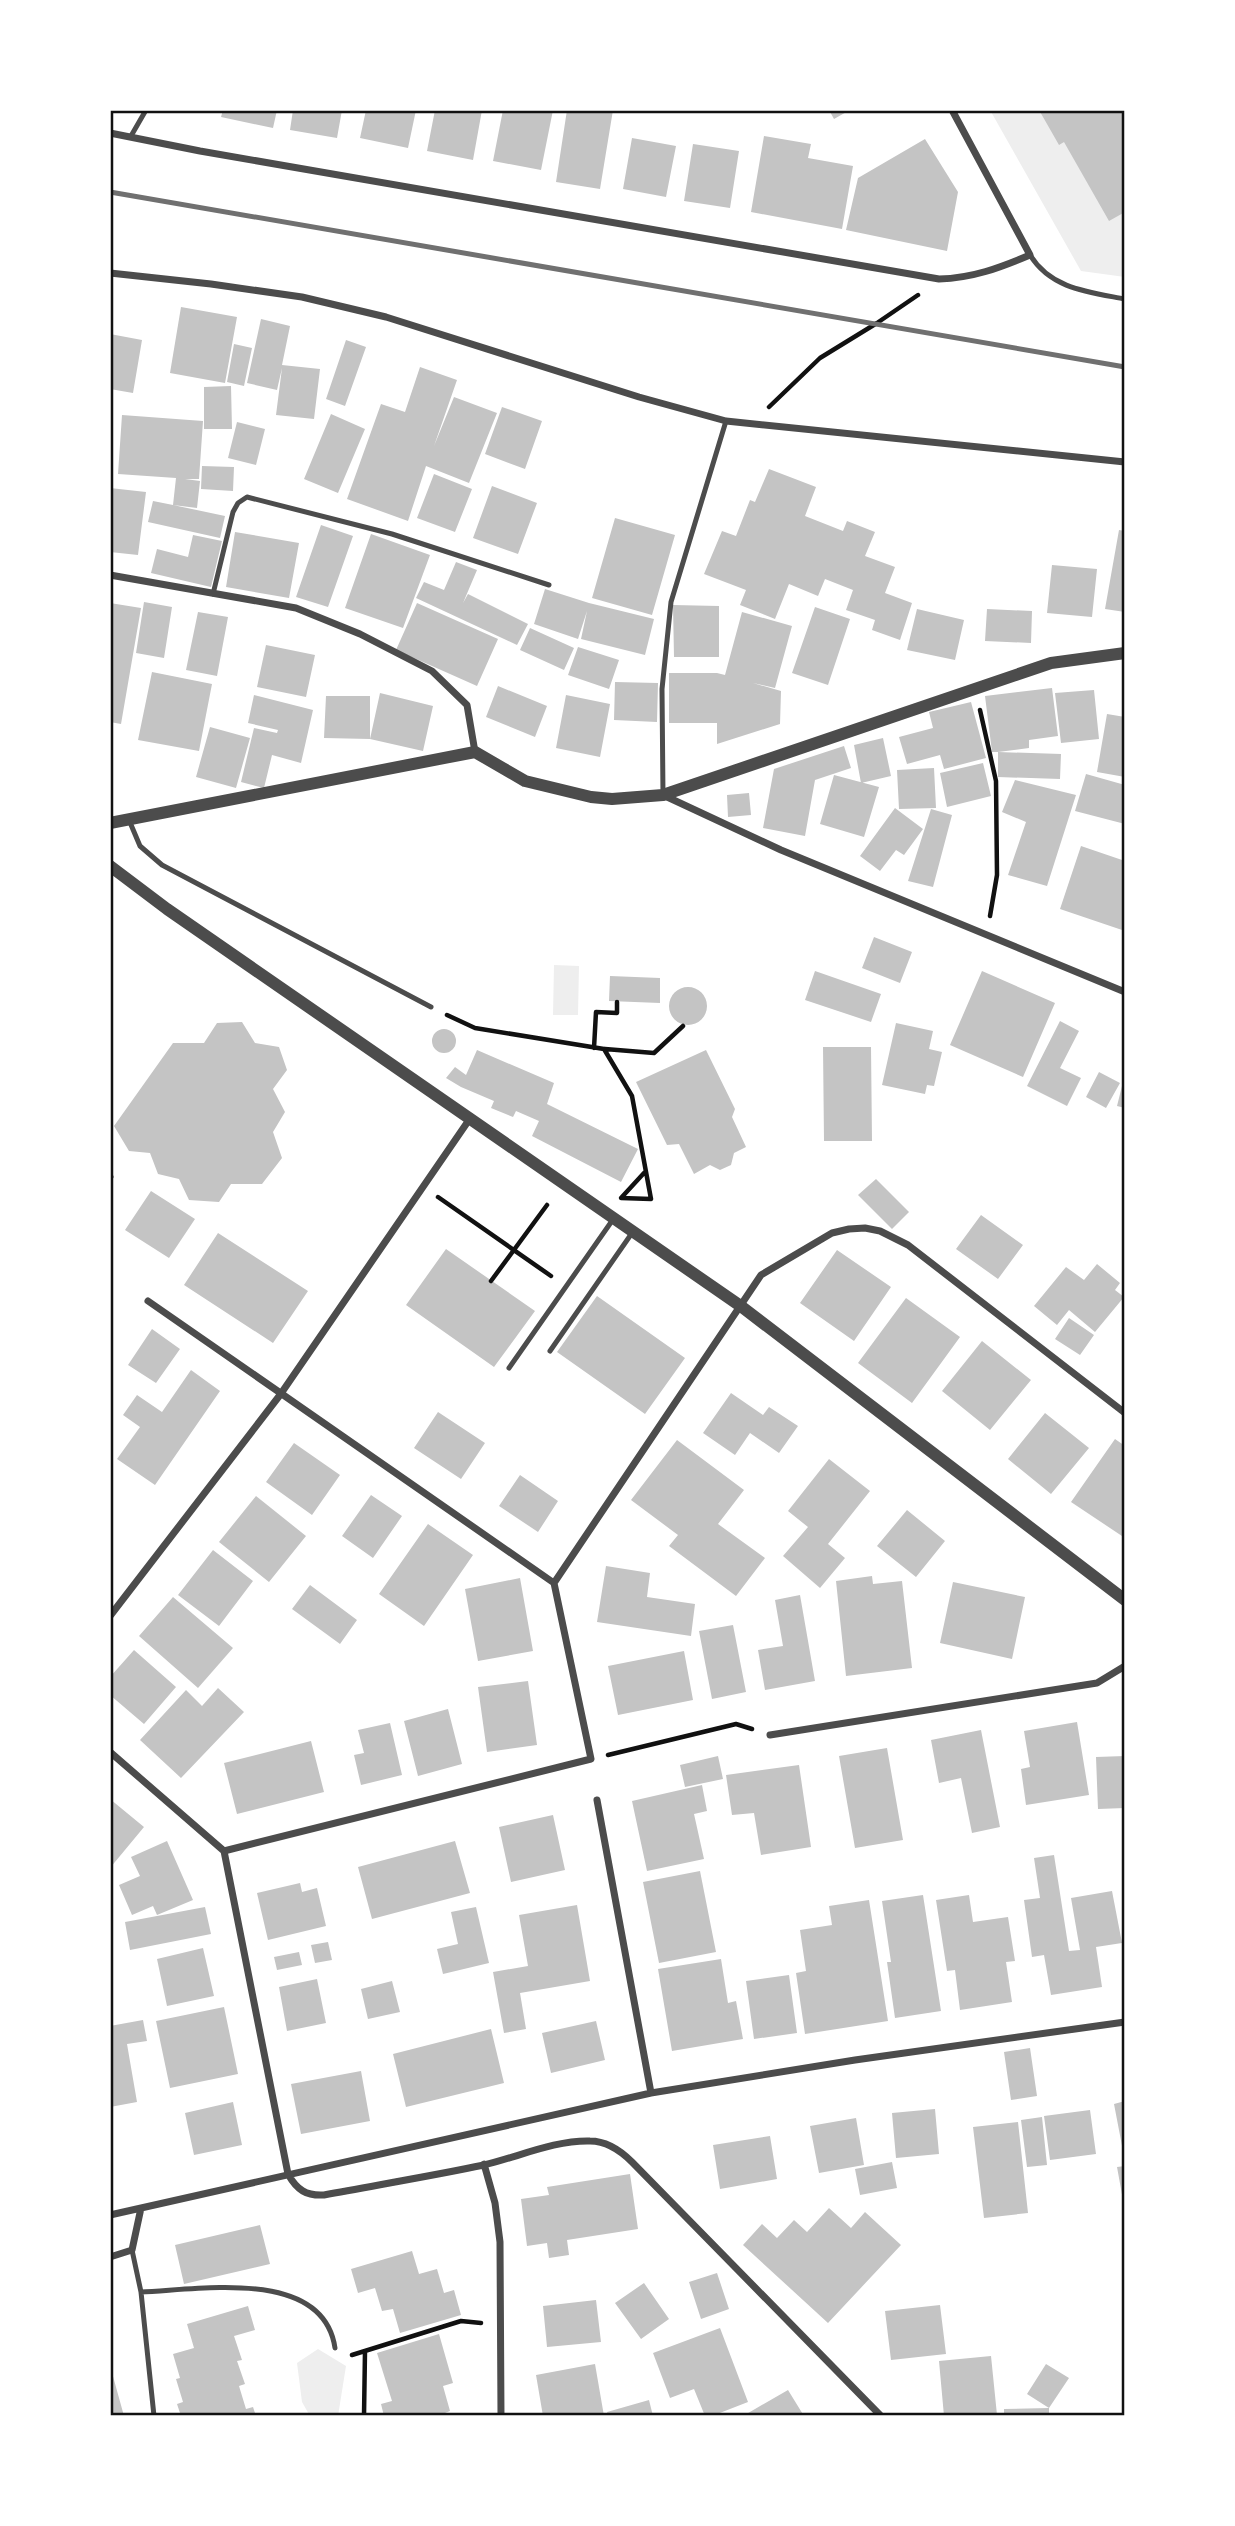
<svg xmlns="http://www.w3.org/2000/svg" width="1235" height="2526" viewBox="0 0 1235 2526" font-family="'Open Sans',sans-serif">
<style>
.green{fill:#eee}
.building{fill:#c4c4c4}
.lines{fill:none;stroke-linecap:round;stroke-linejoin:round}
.path{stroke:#111;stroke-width:4.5}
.service{stroke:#4c4c4c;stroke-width:5}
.minor{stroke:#4c4c4c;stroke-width:7}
.tertiary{stroke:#4c4c4c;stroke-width:12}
.rail{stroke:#707070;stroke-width:5}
.neatline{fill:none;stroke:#111;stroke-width:2.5}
</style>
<rect width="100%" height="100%" fill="#fff"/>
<path class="green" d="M990,110H1125V277L1081,271Z
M554,965L579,966L578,1015H553Z
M318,2349L346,2366L338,2416H310L302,2402L297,2363Z"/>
<path class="building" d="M223,110H277L273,128L221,117Z
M293,110H342L337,138L290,130Z
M366,110H416L408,148L360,138Z
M435,110H482L473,160L427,151Z
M503,110H553L541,170L493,161Z
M567,110H613L600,189L556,182Z
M829,110H850L834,119Z
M1039,110H1125V212L1109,221L1064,142L1059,145Z
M764,136L811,144L808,158L853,166L842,229L751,212Z
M632,138L676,146L666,197L623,189Z
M925,139L958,192L947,251L846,230L858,178Z
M693,144L739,151L730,208L684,201Z
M181,307L237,317L225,383L170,373Z
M261,319L290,326L282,365L320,369L314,419L276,415L282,368L277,390L247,383Z
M110,334L142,340L133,393L110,389Z
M346,340L366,347L345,406L326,399Z
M234,344L252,348L244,386L227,382Z
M420,367L457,380L434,446L454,397L497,413L469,483L426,466L408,521L347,499L381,404L405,412Z
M231,386L232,429H204V387Z
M502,407L542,421L525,469L485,454Z
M331,414L365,429L338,493L304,479Z
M122,415L203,421L199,479H185L200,481L197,508L173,505L225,516L220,538L148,522L153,501L173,505L176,478L118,474Z
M237,422L265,429L256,465L228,458Z
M202,466L234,467L233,491L201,489Z
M769,469L816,487L805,516L843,531L847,521L875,532L865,556L895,567L885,593L912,603L900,640L872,630L875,620L846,610L853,590L825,579L818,596L789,584L775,619L740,605L746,590L704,574L722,531L736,536L750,500L755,502Z
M434,474L472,489L455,532L417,518Z
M492,486L537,503L518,554L473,538Z
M110,488L146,492L138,555L110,552Z
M615,518L675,535L652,615L592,598Z
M321,525L353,536L328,607L296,597Z
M1119,530L1125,531V612L1105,609Z
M235,532L299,543L289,598L226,587Z
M371,534L430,555L403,628L345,608Z
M193,535L222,541L211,587L151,573L157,549L188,557Z
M456,562L477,570L463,603L468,594L528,624L517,645L416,598L424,582L444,590Z
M1052,565L1097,569L1092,617L1047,613Z
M545,589L589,603L654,619L645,655L581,639L587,611L578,639L534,624Z
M144,602L172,607L164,658L136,653Z
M110,603L141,608L121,724L110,722Z
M417,603L498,639L477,686L396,650Z
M673,605L719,606V657H674Z
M815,607L850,619L828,685L792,673Z
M917,609L964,620L955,660L907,650Z
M987,609L1032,611L1031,643L985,641Z
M198,612L228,617L217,676L186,670Z
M742,612L792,626L775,688L753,683L781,691L780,724L717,744V723H669V673H717L725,675Z
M530,628L574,648L564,670L520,650Z
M266,645L315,655L306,697L257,687Z
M578,647L619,660L609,689L568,675Z
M152,672L212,684L199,751L138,740Z
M615,682L658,683L657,722L614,720Z
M498,686L547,706L535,737L486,717Z
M1052,688L1058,736L1029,740V748L998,752L1061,754L1060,779L998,777V752H992L985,696Z
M1094,690L1099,739L1061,743L1055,693Z
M380,693L433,706L423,751L370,739L324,738L326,696H370V739Z
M254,695L313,710L301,763L272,755L264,788L241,782L254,728L277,733L278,730L248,723Z
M566,695L610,704L600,757L556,748Z
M971,702L986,758L944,769L940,755L907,764L899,737L933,728L929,712Z
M1107,714L1125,717V777L1097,772Z
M210,727L250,738L236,788L196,777Z
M883,738L891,776L861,783L854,745Z
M844,746L851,768L815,780L805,836L763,828L774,769Z
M983,763L991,796L947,807L940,773Z
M934,768L936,808L899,809L897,770Z
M1086,774L1125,785V824L1075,811Z
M834,775L879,787L864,837L820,824Z
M1015,780L1076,795L1047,886L1008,875L1026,822L1002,812Z
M749,793L751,815L728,817L727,795Z
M895,808L923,829L904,855L896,850L880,871L860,856Z
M931,809L952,815L933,887L908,881Z
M1081,846L1125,861V931L1060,909Z
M874,937L912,952L900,983L862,968Z
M815,971L881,994L871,1022L805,1000Z
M982,971L1055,1003L1023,1077L950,1045Z
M610,976L660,978V1003L609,1001Z
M669 1006a19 19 0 1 1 38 0a19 19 0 1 1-38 0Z
M1060,1021L1079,1031L1060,1068L1081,1078L1067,1106L1027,1086Z
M242,1022L255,1043L279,1047L287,1070L273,1089L285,1112L273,1132L282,1158L262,1184H231L219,1202L189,1200L179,1179L158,1174L150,1153L129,1151L114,1126L173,1043H204L217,1023Z
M896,1023L933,1031L929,1049L942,1052L934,1086L927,1085L925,1094L882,1085Z
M432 1041a12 12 0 1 1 24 0a12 12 0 1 1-24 0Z
M823,1047H871L872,1141H824Z
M477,1050L554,1083L547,1104L638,1149L621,1182L532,1136L539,1121L516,1111L513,1117L491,1108L494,1101L461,1087L446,1078L455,1067L466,1075Z
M706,1050L735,1109L732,1117L746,1147L734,1153L731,1165L720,1170L710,1165L694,1174L679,1144L667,1145L636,1082Z
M1099,1072L1120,1083L1106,1108L1086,1097Z
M1124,1078H1125V1108L1117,1106Z
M876,1179L909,1212L892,1229L858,1195Z
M151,1191L195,1219L169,1258L125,1230Z
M981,1215L1023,1245L998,1279L956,1249Z
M218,1233L308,1291L273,1343L184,1285Z
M446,1249L535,1311L494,1367L406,1305Z
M837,1250L891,1287L854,1341L800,1303Z
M1097,1264L1120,1283L1115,1290L1124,1297L1095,1332L1069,1310L1057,1325L1034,1306L1066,1267L1084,1280Z
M597,1296L685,1358L645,1414L557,1352Z
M906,1298L960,1337L912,1403L858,1363Z
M1069,1318L1094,1335L1080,1355L1055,1339Z
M152,1329L180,1349L156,1383L128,1365Z
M110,1338H113L112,1356H110Z
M982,1341L1031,1380L990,1430L942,1391Z
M191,1370L220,1391L155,1485L117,1459L140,1427L123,1415L137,1395L162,1412Z
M731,1393L763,1415L769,1407L798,1426L779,1453L750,1433L735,1455L703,1433Z
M438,1412L485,1443L461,1479L414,1448Z
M1045,1413L1089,1448L1051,1494L1008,1459Z
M1115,1439L1125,1446V1538L1071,1502Z
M677,1440L744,1490L718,1524L765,1558L736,1596L669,1546L678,1535L631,1500Z
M294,1443L340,1475L312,1515L266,1482Z
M829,1459L870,1491L828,1544L845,1558L820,1588L783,1556L808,1527L788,1511Z
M520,1475L558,1501L538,1532L499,1506Z
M371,1495L402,1516L373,1558L342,1536Z
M256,1496L306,1536L269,1582L219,1542Z
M907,1510L945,1541L916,1577L877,1546Z
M428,1524L473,1555L424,1626L379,1594Z
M213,1550L253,1581L219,1626L178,1595Z
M606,1566L650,1573L647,1597L695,1604L691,1636L597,1622Z
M872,1576L873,1584L902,1581L912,1668L846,1676L836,1581Z
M520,1578L533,1651L478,1661L465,1589Z
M953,1582L1025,1597L1012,1659L940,1643Z
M310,1585L357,1620L340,1644L292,1609Z
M800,1595L815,1681L765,1690L758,1650L783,1646L775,1600Z
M173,1597L233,1648L198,1688L139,1636Z
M733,1625L746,1692L712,1699L699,1631Z
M134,1650L176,1687L144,1724L110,1695V1677Z
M684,1651L693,1700L618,1715L608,1666Z
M528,1681L537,1745L487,1752L478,1687Z
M218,1688L244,1712L181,1778L140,1740L186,1690L202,1706Z
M448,1709L462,1764L418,1776L404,1721Z
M1077,1722L1089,1795L1026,1805L1021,1769L1030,1767L1024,1731Z
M390,1723L402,1775L361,1785L354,1755L364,1753L358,1730Z
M981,1730L1000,1827L972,1833L961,1778L939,1783L931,1740Z
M311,1741L324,1792L237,1814L224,1763Z
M887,1748L903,1840L855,1848L839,1756Z
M718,1756L723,1779L685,1787L680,1765Z
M1125,1756V1808L1098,1809L1096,1757Z
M799,1765L811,1847L761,1855L754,1813L732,1815L726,1775Z
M702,1785L707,1811L694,1814L704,1859L647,1871L632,1801Z
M110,1799L144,1827L110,1868Z
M553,1815L565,1870L511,1882L499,1827Z
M167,1841L193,1900L157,1915L153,1906L132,1915L119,1885L140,1876L131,1857Z
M455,1841L470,1893L372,1919L358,1867Z
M1054,1855L1069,1951L1080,1950L1071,1898L1112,1891L1122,1943L1096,1947L1102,1987L1051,1995L1044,1955L1032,1957L1024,1900L1040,1898L1034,1858Z
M700,1871L716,1952L659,1963L643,1882Z
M300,1883L302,1892L317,1888L326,1926L268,1940L257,1893Z
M923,1895L941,2011L895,2018L887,1962H891L882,1901Z
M969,1895L973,1922L1008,1917L1015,1961L1006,1962L1012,2002L960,2010L955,1970L947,1971L936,1900Z
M869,1900L888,2021L805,2034L796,1973L806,1971L800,1930L832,1925L829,1906Z
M577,1905L590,1981L520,1993L526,2029L504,2033L493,1972L528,1966L519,1915Z
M205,1907L211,1934L130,1950L125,1922Z
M476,1907L489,1963L443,1974L437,1949L458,1944L451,1912Z
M328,1942L332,1960L315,1963L311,1945Z
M203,1948L214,1996L167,2006L157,1959Z
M299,1952L302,1965L277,1970L274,1957Z
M721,1959L728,2003L736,2001L743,2039L672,2051L658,1969Z
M789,1975L797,2033L754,2039L746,1981Z
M317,1979L326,2023L287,2031L279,1987Z
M392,1981L400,2012L368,2019L361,1989Z
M224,2007L238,2074L170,2088L156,2021Z
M143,2020L147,2041L127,2044L137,2102L110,2107V2026Z
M596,2021L605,2060L551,2073L542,2033Z
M491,2029L504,2083L406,2107L393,2054Z
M1030,2048L1037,2096L1011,2100L1004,2052Z
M361,2071L370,2121L301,2134L291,2084Z
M1125,2101V2151H1123L1114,2104Z
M233,2102L242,2145L194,2155L185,2113Z
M935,2109L939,2154L896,2158L892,2113Z
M1090,2110L1096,2154L1050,2160L1044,2116Z
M1042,2117L1047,2165L1027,2167L1021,2120Z
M856,2118L864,2165L819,2173L810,2126Z
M1018,2122L1028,2213L984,2218L973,2127Z
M770,2136L777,2179L720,2189L713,2145Z
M892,2162L897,2188L860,2195L855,2169Z
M1125,2166V2199L1123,2200L1117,2167Z
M630,2174L638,2229L567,2240L569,2255L549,2258L547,2243L527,2246L521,2199L549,2195L547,2187Z
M829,2208L851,2228L865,2212L901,2245L828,2323L743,2245L762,2224L777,2238L794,2220L807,2232Z
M260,2225L270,2264L184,2284L175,2245Z
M412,2251L419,2274L437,2269L444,2293L454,2290L461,2315L400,2333L393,2309L382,2311L375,2288L358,2293L351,2269Z
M717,2273L729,2309L701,2319L689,2282Z
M644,2283L669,2319L641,2339L615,2303Z
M596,2300L601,2342L547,2347L543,2306Z
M940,2305L946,2354L891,2360L885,2311Z
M248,2306L255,2330L234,2336L242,2360L237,2361L245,2384L239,2386L246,2409L253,2407L256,2416H181L177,2404L183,2402L176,2379L180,2378L173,2354L194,2348L187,2324Z
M720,2328L748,2402L712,2416H705L694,2389L670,2398L653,2353Z
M439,2334L453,2383L443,2386L450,2411L445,2413L446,2416H384L381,2404L392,2401L377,2353Z
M991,2356L997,2415L944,2416L939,2361Z
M595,2364L604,2416H543L536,2375Z
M1046,2364L1069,2378L1049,2408L1027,2394Z
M110,2369H111L124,2416H110Z
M788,2390L804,2416H743Z
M649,2400L653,2416H608L607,2412Z
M1049,2408V2416H1004V2409Z"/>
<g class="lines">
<path class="path" d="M769,407L820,358L877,323L918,295
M980,710L996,781L997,875L990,916
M447,1015L475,1028L604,1049L632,1096L651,1199L621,1198L644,1173
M594,1048L596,1012L617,1013V1002
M605,1049L654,1053L683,1026
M438,1197L551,1276
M491,1281L547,1205
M608,1755L736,1724L752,1729
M352,2355L461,2321L481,2323
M364,2416L365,2351"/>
<path class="service" d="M131,136L146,110
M1030,255C1051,289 1088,292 1125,299
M213,594L233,512L238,503L247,497L392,534L549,585
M663,795L662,689L671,602L726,421
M129,820L140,846L162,865L431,1007
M110,1179L111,1177
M550,1351L632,1233
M509,1368L614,1218
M132,2250L141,2292L154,2416
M141,2292C198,2290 323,2267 335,2348"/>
<path class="minor" d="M110,133L200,151L939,279C973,278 999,268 1030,255L952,110
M110,273L211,284L302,297L386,317L639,397L726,421L1125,462
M110,575L296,608L360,634L432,671L467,705L475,752
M665,796L781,850L1125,992
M148,1301L554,1583
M110,1616L280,1395L471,1117
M770,1735L1097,1683L1125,1666
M110,1752L224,1851L591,1759L554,1583L761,1275L832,1233L849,1229L865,1228L880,1231L908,1245L1125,1413
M597,1800L651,2093
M224,1851L288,2174C297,2190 306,2196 324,2195C377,2185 431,2176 484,2165C518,2157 555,2140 590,2141C606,2141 621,2151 632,2162L881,2416
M484,2164L495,2203L500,2242L501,2416
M110,2215L651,2093L855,2060L1125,2022
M110,2257L132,2250L141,2208"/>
<path class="tertiary" d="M110,823L475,752L525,781L591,797L612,799L663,795L1051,663L1125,653
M110,866L167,909L742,1307L1125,1600"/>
<path class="rail" d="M110,192L1125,367"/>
</g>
<rect width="1235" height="2526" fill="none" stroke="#ffffff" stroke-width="224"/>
<rect x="112" y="112" width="1011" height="2302" class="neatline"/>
</svg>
